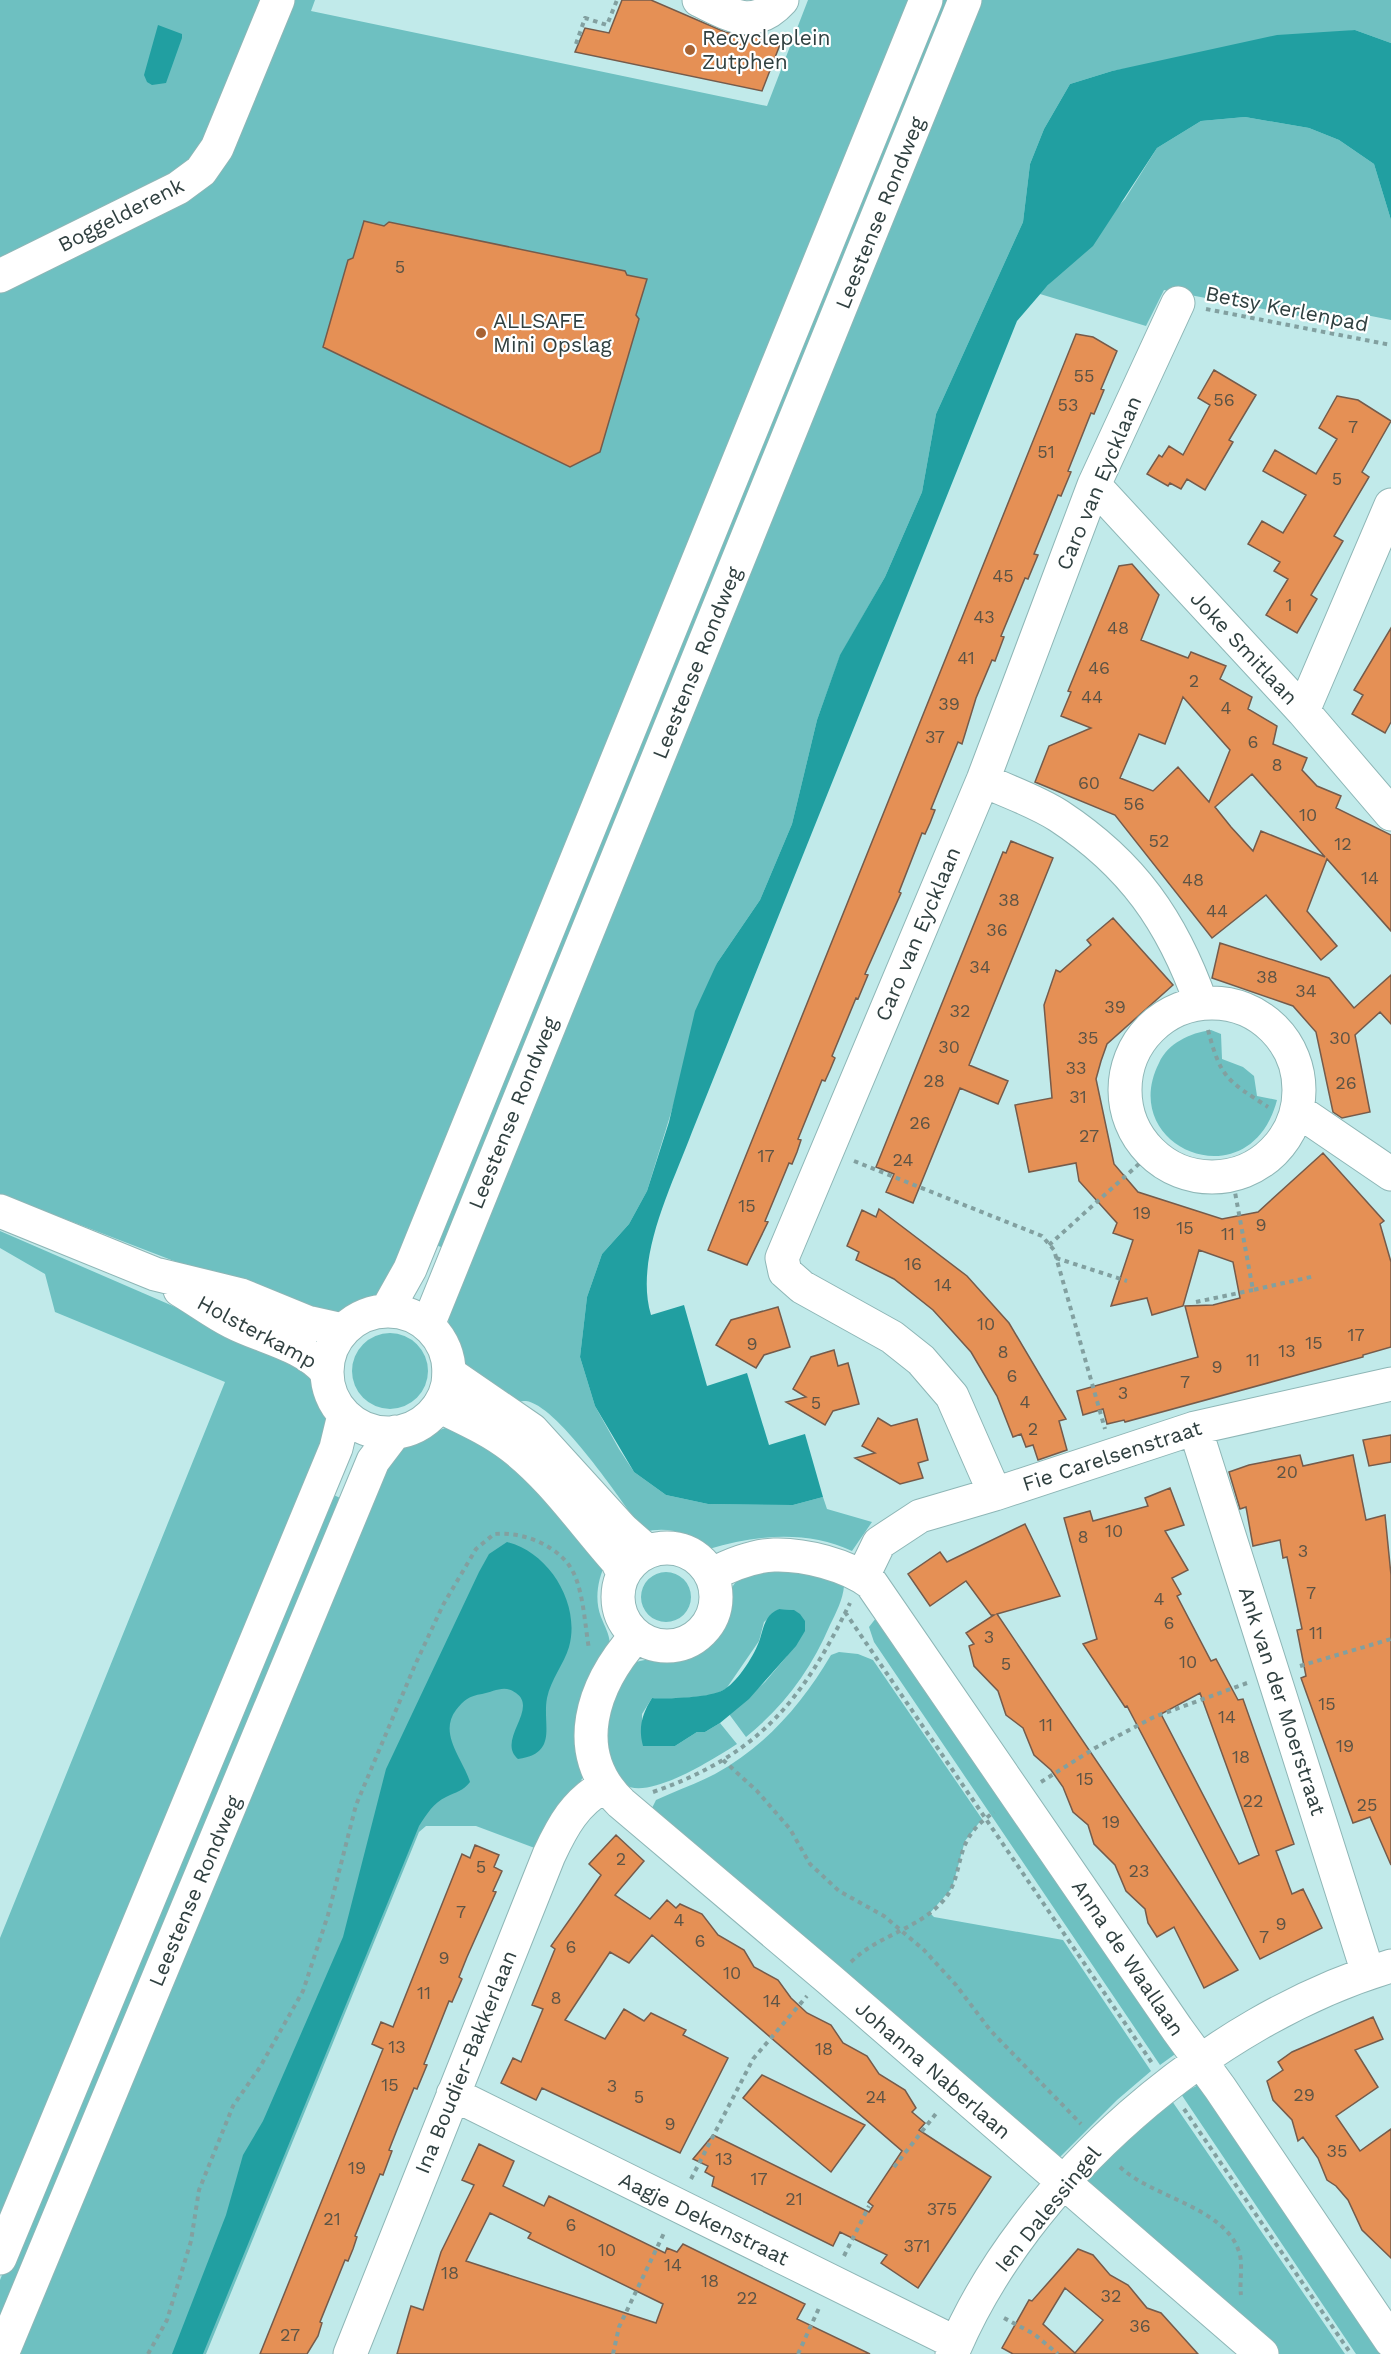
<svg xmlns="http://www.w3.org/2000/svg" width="1391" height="2354" viewBox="0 0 1391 2354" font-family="'Work Sans',sans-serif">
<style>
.green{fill:#6ec0c1}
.water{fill:#219fa1}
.building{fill:#e59055;stroke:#755b4b;stroke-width:1.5;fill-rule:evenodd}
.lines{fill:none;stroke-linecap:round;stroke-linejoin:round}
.minor-casing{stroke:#8eb6b6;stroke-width:35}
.major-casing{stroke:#8eb6b6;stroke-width:35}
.path{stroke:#82a0a0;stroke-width:4;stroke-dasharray:4.5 4.5;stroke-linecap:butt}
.minor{stroke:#fff;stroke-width:33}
.major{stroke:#fff;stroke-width:33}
.poi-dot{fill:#a76333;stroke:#fff;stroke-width:2}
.labels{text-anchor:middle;stroke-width:4.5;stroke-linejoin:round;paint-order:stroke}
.number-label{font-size:18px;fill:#5d5445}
.poi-label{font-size:21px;fill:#304040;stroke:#fff;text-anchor:start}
.street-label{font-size:21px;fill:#304040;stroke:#fff}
</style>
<rect width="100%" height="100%" fill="#c1eaea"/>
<path class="green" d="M0,0H261L197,154L178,173L0,261Z
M293,0H315L311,11L767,106L808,0H916L385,1296C364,1298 350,1303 333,1316L283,1303L0,1194V293L178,205L206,187Z
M932,0H954L448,1250L429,1242Z
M975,0H1391V43L1355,30L1112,71L1070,84L1044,129L1030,164L1023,222L936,414L922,492L885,577L840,656L817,720L792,824L760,900L717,963L647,1191L629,1224L602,1254L587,1297L580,1357L595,1406L619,1449L634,1472L666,1495L708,1504L793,1505L823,1497L827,1509L872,1522L852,1551C807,1530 755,1535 709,1549C689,1533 669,1526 644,1532C624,1505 558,1405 526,1401C521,1401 513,1403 508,1404C467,1372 447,1363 448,1307Z
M1245,117L1309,128L1339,140L1374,164L1391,220V320L1361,314L1356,327L1164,290L1146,326L1040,294L1125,199L1157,148L1201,121Z
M1211,1030L1221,1034L1222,1059L1243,1067L1254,1076L1257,1096L1277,1100C1250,1203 1116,1148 1159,1063C1168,1043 1190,1033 1211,1030Z
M0,1231L265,1346L308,1369L322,1406L335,1423L0,2231V1938L225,1382L55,1312L45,1274L0,1248Z
M352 1371a38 38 0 1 1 76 0a38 38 0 1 1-76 0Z
M445,1428C511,1442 562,1514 606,1562C598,1579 594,1599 601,1617C605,1627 609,1633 610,1644L583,1777L540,1850L476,1826H426L419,1832L206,2354H14L376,1486L397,1447Z
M327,1492L347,1501L0,2335V2280Z
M759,1569L800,1570L844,1586C843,1599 836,1613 830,1625C811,1670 784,1706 746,1737L729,1714L765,1682L787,1656L794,1610L779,1609L764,1622L759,1641L726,1689L713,1695L684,1698H652L642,1714V1720L675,1746L697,1732H705L720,1723L737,1744C717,1757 647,1802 624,1784C618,1779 612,1768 607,1762L609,1708L633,1663C654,1655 675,1665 696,1654C736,1632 717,1607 735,1583C741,1577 752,1573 759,1569Z
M641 1597a25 25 0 1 1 50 0a25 25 0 1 1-50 0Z
M876,1618L1178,2052L1160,2065L874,1642L869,1627Z
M839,1652L858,1654L873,1660L982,1819L965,1841L952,1888L930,1913L934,1917L1063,1940L1151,2071L1117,2100L1057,2160L651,1810L656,1800C675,1791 696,1784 715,1774C766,1746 802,1704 831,1655Z
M1202,2083L1386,2354H1356L1181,2094Z
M1172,2101L1345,2354H1277L1084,2184L1107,2158Z"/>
<path class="water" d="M158,25L182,34V38L166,83L152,85L147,82L144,75Z
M1355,30L1391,43V220L1374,164L1339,140L1309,128L1245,117L1201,121L1157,148L1093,246L1048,285L1017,321L692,1132C672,1186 634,1258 651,1315L684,1305L707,1386L747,1373L769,1445L805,1434L823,1497L793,1505L708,1504L666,1495L634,1472L595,1406L580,1357L587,1297L602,1254L629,1224L647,1191L669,1122L695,1011L717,963L760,900L792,824L817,720L840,655L885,577L922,492L936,414L1023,222L1030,164L1044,129L1070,84L1112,71L1277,35Z
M507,1542C549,1552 581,1604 569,1647C564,1664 551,1679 547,1698C542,1725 559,1753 518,1759C496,1740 539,1709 516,1693C504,1684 494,1692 482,1694C469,1696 464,1700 456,1710C438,1734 463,1759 470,1782C463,1791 456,1792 446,1797C433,1803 427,1814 419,1826L203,2354H172L226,2215L243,2155L263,2121L343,1937L386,1769L479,1572L489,1554Z
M779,1609L794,1610L800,1614L805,1621V1631L796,1646L749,1699L720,1723L705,1732H697L675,1746H643C638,1728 642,1714 652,1698C668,1699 712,1698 725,1689C739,1680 755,1654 760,1639C764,1626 765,1615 779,1609Z"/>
<path class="building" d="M622,0H651L725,32L781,42L762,91L575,52L585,28L609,33Z
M364,221L384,226L389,222L625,271L627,275L647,279L636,315L639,319L600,452L570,467L323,347L348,260L353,258Z
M1076,334L1093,337L1117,351L1101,389L1104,390L1094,414L1091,413L1068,471L1071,472L1061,496L1058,495L1034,554L1038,555L1028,579L1025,578L1001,636L1004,637L995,661L992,660L976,698L962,744L958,742L931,809L935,810L930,823L925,834L922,833L899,892L901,893L865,974L868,975L858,999L856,998L832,1056L835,1058L830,1070L825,1081L822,1080L798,1139L801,1140L797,1152L792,1164L789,1163L765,1221L768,1222L747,1265L708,1250Z
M1214,370L1256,395L1229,440L1233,442L1205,490L1187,479L1181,489L1170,483L1168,486L1147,474L1159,455L1162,457L1169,446L1183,455L1210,405L1198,398Z
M1337,396L1358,400L1391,421L1362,472L1369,477L1334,536L1343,541L1311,595L1317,599L1297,633L1266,615L1288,579L1274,571L1280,562L1248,544L1262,521L1283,533L1306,495L1263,471L1275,450L1316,474L1337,439L1319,428Z
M1132,564L1159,595L1141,640L1188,658L1191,652L1226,666L1220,679L1252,697L1248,709L1277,726L1273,744L1307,758L1302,770L1317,786L1341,796L1336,808L1391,835V931L1327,859L1307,911L1337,946L1321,960L1266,895L1212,938L1115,815L1035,782L1049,746L1091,728L1061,716L1071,692L1068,691L1119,566ZM1183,697L1230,750L1209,802L1178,767L1153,791L1120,778L1139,734L1165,744ZM1252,774L1325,857L1261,831L1253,851L1231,827L1215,807Z
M1391,628V722L1385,733L1352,714L1363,695L1354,690Z
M1011,841L1053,858L969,1065L1008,1081L998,1104L960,1088L913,1203L886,1192L894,1174L876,1167L1003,852L1006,853Z
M1113,918L1173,985L1107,1044L1101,1061L1096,1079L1114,1164L1138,1192L1222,1219L1258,1212L1323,1153L1384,1221L1380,1224L1391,1262V1347L1363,1355V1357L1125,1422L1124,1420L1107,1424L1103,1409L1083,1415L1077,1391L1198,1357L1185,1306L1213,1305L1240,1298L1233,1262L1199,1250L1183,1306L1152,1315L1147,1298L1111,1306L1133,1240L1113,1233L1117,1223L1079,1181L1076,1163L1029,1172L1015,1105L1052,1098L1044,1005L1056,970L1060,972L1091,945L1087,940Z
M1220,943L1329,978L1354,1008L1391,975V1024L1380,1012L1355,1035L1370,1112L1342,1118L1333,1112L1316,1032L1293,1006L1212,978Z
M879,1209L967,1276L1009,1323L1066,1419L1059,1421L1067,1450L1038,1460L1033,1445L1026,1447L1021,1434L1013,1437L997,1396L971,1352L953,1332L933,1310L894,1279L856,1260L859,1252L847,1246L862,1210L876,1217Z
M778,1307L790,1347L764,1355L756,1368L716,1345L731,1320Z
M834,1350L838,1366L848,1363L859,1404L833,1411L825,1425L786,1402L806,1397L793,1389L811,1357Z
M878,1418L891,1426L917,1419L928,1460L918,1463L923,1478L900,1484L855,1458L875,1453L862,1446Z
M1391,1435V1462L1369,1466L1363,1440Z
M1300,1455L1303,1466L1353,1455L1366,1520L1385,1515L1391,1575V1865L1370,1817L1353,1823L1301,1678L1306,1676L1297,1630L1302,1629L1287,1557L1283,1558L1280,1540L1253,1546L1246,1507L1240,1509L1229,1472L1249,1465Z
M1170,1488L1184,1525L1165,1531L1188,1570L1172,1578L1181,1594L1177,1596L1211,1661L1216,1659L1238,1700L1243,1699L1294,1844L1276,1851L1292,1894L1303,1889L1322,1928L1260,1959L1127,1706L1125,1707L1083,1644L1097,1639L1064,1518L1090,1511L1093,1521L1148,1506L1145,1498ZM1200,1693L1259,1855L1239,1864L1161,1714Z
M1025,1524L1060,1596L997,1614L1238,1970L1204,1988L1174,1927L1157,1937L1148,1923L1145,1909L1126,1891L1115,1865L1094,1844L1088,1825L1073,1812L1063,1787L1051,1770L1034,1755L1023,1728L1006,1715L998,1691L974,1666L969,1646L974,1644L966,1633L994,1615H991L966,1581L930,1606L908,1574L940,1552L947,1562Z
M616,1835L644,1861L615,1895L650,1919L667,1900L676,1908L680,1904L702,1914L718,1935L744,1950L754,1967L778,1980L791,1998L807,2013L831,2025L843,2043L867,2056L879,2074L905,2090L916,2108L912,2112L925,2123L919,2130L991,2177L918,2288L881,2263L887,2255L840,2232L833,2246L712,2186L714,2177L705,2172L708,2166L693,2159L713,2135L869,2212L873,2206L868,2202L902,2151L652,1935L629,1963L610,1952L565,2020L605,2039L624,2009L644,2021L651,2013L686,2030L683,2035L728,2058L680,2153L542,2088L536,2100L501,2083L513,2058L521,2062L543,2009L532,2005L555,1949L551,1946L601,1875L589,1864Z
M475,1845L499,1855L494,1867L502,1871L493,1891L496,1892L467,1957L459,1977L462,1979L452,2002L449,2001L424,2064L427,2065L417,2089L414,2088L398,2127L389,2150L392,2151L383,2175L380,2174L355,2236L357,2237L353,2249L348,2261L345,2260L320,2322L322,2323L318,2336L307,2354H260L383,2049L372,2044L381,2022L393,2027L462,1854L470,1858Z
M1373,2017L1383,2039L1355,2050L1378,2087L1336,2116L1360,2151L1391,2129V2258L1362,2230L1348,2200L1336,2186L1327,2180L1318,2158L1303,2137L1298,2141L1292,2120L1273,2100L1267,2081L1283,2070L1278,2062L1292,2052Z
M762,2075L865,2125L831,2172L743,2098Z
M479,2144L514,2161L503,2186L544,2206L549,2196L665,2253L667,2248L677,2252L683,2244L805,2304L797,2319L870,2354H397L411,2306L423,2310L441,2252L474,2185L462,2180ZM490,2213L531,2233L528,2238L663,2304L656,2323L466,2261Z
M1078,2249L1093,2255L1110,2275L1128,2285L1147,2308L1161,2313L1198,2354H1013L1002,2348L1029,2300L1032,2301ZM1065,2288L1103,2320L1075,2353L1043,2324Z"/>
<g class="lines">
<defs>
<path id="minor" d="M699,0C730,15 754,31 782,0
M0,276L178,188L201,171L217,148L278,0
M1094,485L1303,711L1391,814
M1303,711L1391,505
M983,780C1008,792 1036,801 1059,816C1132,864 1172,921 1201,1003
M1125 1090a87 87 0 1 1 174 0a87 87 0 1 1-174 0Z
M1297,1110L1391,1174
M0,1211L155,1274L241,1295L307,1322L343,1330
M180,1290C197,1300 214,1313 232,1322C263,1338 302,1344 326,1371
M449,1373L532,1430L623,1530L647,1551
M439,1406C463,1418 489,1429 511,1446C552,1477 583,1523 617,1561L623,1573
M1195,1428L1368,1973
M995,1494L952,1396L921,1360L892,1337L802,1287L785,1272L782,1258L983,780L1094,485L1178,303
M618 1597a49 49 0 1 1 98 0a49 49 0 1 1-98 0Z
M711,1575C730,1565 752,1556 774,1555C804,1554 847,1565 871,1583L1177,2029L1220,2088L1391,2341
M863,1576L879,1543L920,1516L995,1494L1195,1428L1391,1384
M636,1636C593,1684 568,1752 621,1803L829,1979L1262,2354
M453,2094L956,2343
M350,2354L549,1855C563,1825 575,1803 604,1786
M952,2354C1024,2181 1212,2019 1391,1966"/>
<path id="major" d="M387,1310L410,1269L926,0
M327 1372a61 61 0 1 1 122 0a61 61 0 1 1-122 0Z
M428,1325L965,0
M0,2258L336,1448L344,1415
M2,2354L373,1461L395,1432"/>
</defs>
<use href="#minor" class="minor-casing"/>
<use href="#major" class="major-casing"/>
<path class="path" d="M576,44L585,18L607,25L617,0
M1206,309L1391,345
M1208,1030C1221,1079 1227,1080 1268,1107
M854,1161L1042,1236L1054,1250L1105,1429
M1232,1176L1253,1290L1315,1276
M1049,1245L1151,1153
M1056,1258L1127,1281
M1196,1302L1253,1290
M845,1612L1152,2063
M1300,1666L1391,1639
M723,1760L757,1791L790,1829L810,1864L839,1891L884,1916L924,1950L956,1985L990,2030L1081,2124
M1041,1782L1095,1748L1154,1717L1247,1683
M653,1792C759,1755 803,1700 850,1603
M851,1962C878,1935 917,1930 943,1901C961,1881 956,1855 971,1834C977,1825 986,1818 994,1812
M1184,2109L1351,2354
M894,2167L938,2111
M1120,2167C1152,2197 1222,2207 1238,2249C1244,2262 1239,2281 1241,2295
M691,2179L753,2059L807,1996
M844,2256L869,2206
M1004,2318L1034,2334L1058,2354
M148,2354L167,2320L191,2241L199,2190L233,2106L260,2067L303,1991L328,1915L356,1805L415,1665L443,1605L476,1549L494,1534C524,1531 563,1547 575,1576C584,1598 585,1626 589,1649
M613,2354L619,2327L665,2231
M798,2354L819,2308"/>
<use href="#minor" class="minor"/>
<use href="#major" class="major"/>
</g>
<g class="poi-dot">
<circle cx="690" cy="50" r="6"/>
<circle cx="481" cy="333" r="6"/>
</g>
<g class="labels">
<g class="number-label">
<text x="400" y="273">5</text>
<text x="1084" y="382">55</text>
<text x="1224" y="406">56</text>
<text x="1068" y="411">53</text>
<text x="1353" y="433">7</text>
<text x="1046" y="458">51</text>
<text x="1337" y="485">5</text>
<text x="1003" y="582">45</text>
<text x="1289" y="611">1</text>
<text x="984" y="623">43</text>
<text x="1118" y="634">48</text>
<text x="966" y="664">41</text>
<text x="1099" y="674">46</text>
<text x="1194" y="687">2</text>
<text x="1092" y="703">44</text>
<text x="949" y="710">39</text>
<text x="1226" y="714">4</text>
<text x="935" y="743">37</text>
<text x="1253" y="748">6</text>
<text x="1277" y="771">8</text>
<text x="1089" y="789">60</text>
<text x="1134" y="810">56</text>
<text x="1308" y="821">10</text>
<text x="1159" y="847">52</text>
<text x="1343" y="850">12</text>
<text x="1370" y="884">14</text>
<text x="1193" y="886">48</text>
<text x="1009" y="906">38</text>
<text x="1217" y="917">44</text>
<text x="997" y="936">36</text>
<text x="980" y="973">34</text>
<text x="1267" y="983">38</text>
<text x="1306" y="997">34</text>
<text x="1115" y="1013">39</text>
<text x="960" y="1017">32</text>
<text x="1088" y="1044">35</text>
<text x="1340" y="1044">30</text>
<text x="949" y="1053">30</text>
<text x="1076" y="1074">33</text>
<text x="934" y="1087">28</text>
<text x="1346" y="1089">26</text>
<text x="1078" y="1103">31</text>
<text x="920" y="1129">26</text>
<text x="1089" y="1142">27</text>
<text x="766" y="1162">17</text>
<text x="903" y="1166">24</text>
<text x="747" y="1212">15</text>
<text x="1142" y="1219">19</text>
<text x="1261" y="1231">9</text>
<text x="1185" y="1234">15</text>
<text x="1228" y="1240">11</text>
<text x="913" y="1270">16</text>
<text x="943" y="1291">14</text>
<text x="986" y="1330">10</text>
<text x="1356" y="1341">17</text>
<text x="1314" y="1349">15</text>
<text x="752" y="1350">9</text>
<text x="1287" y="1357">13</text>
<text x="1003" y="1358">8</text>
<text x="1253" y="1366">11</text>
<text x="1217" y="1373">9</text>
<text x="1012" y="1382">6</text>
<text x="1185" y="1388">7</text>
<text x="1123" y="1399">3</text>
<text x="1025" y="1408">4</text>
<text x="816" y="1409">5</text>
<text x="1033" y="1435">2</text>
<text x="1287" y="1478">20</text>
<text x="1114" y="1537">10</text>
<text x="1083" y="1543">8</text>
<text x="1303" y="1557">3</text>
<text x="1311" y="1599">7</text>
<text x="1159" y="1605">4</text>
<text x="1169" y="1629">6</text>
<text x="1316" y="1639">11</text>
<text x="989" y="1643">3</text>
<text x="1188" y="1668">10</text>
<text x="1006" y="1670">5</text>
<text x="1327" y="1710">15</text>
<text x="1227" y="1723">14</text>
<text x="1046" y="1731">11</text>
<text x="1345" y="1752">19</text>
<text x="1241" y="1763">18</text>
<text x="1085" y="1785">15</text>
<text x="1253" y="1807">22</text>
<text x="1367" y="1811">25</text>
<text x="1111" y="1828">19</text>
<text x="621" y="1865">2</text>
<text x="481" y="1873">5</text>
<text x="1139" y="1877">23</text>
<text x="461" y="1918">7</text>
<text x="679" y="1926">4</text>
<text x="1281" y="1930">9</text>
<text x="1264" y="1943">7</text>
<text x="700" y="1947">6</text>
<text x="571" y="1953">6</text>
<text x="444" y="1964">9</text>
<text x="732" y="1979">10</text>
<text x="424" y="1999">11</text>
<text x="556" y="2004">8</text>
<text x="772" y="2007">14</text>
<text x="397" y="2053">13</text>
<text x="824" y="2055">18</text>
<text x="390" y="2091">15</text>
<text x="612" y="2092">3</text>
<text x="1304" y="2101">29</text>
<text x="639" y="2103">5</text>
<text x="876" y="2103">24</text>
<text x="670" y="2130">9</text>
<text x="1337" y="2157">35</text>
<text x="724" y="2165">13</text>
<text x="357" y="2174">19</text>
<text x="759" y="2185">17</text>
<text x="794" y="2205">21</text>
<text x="942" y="2215">375</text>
<text x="332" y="2225">21</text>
<text x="571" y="2231">6</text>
<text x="917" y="2252">371</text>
<text x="607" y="2256">10</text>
<text x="673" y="2271">14</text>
<text x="450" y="2279">18</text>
<text x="710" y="2287">18</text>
<text x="1111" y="2302">32</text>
<text x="747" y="2304">22</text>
<text x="1140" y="2332">36</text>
<text x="290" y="2341">27</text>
</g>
<g class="poi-label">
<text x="702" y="45">Recycleplein<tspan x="702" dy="24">Zutphen</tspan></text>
<text x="493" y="328">ALLSAFE<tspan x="493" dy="24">Mini Opslag</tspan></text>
</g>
<g class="street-label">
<text transform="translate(880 213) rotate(-68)" y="7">Leestense Rondweg</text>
<text transform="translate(121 215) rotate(-27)" y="7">Boggelderenk</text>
<text transform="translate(1287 309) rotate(11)" y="7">Betsy Kerlenpad</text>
<text transform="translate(1099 483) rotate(-67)" y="7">Caro van Eycklaan</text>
<text transform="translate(1244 648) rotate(47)" y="7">Joke Smitlaan</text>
<text transform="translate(697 663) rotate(-68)" y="7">Leestense Rondweg</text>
<text transform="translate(918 934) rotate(-67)" y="7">Caro van Eycklaan</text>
<text transform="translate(513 1113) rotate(-68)" y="7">Leestense Rondweg</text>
<text transform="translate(257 1332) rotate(28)" y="7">Holsterkamp</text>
<text transform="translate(1112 1456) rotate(-18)" y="7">Fie Carelsenstraat</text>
<text transform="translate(1282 1701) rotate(72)" y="7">Ank van der Moerstraat</text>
<text transform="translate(195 1891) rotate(-67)" y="7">Leestense Rondweg</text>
<text transform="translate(1128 1958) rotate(56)" y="7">Anna de Waallaan</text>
<text transform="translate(466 2062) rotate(-68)" y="7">Ina Boudier-Bakkerlaan</text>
<text transform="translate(933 2070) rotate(41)" y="7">Johanna Naberlaan</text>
<text transform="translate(1048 2209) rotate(-51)" y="7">Ien Dalessingel</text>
<text transform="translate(704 2219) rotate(26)" y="7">Aagje Dekenstraat</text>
</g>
</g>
</svg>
